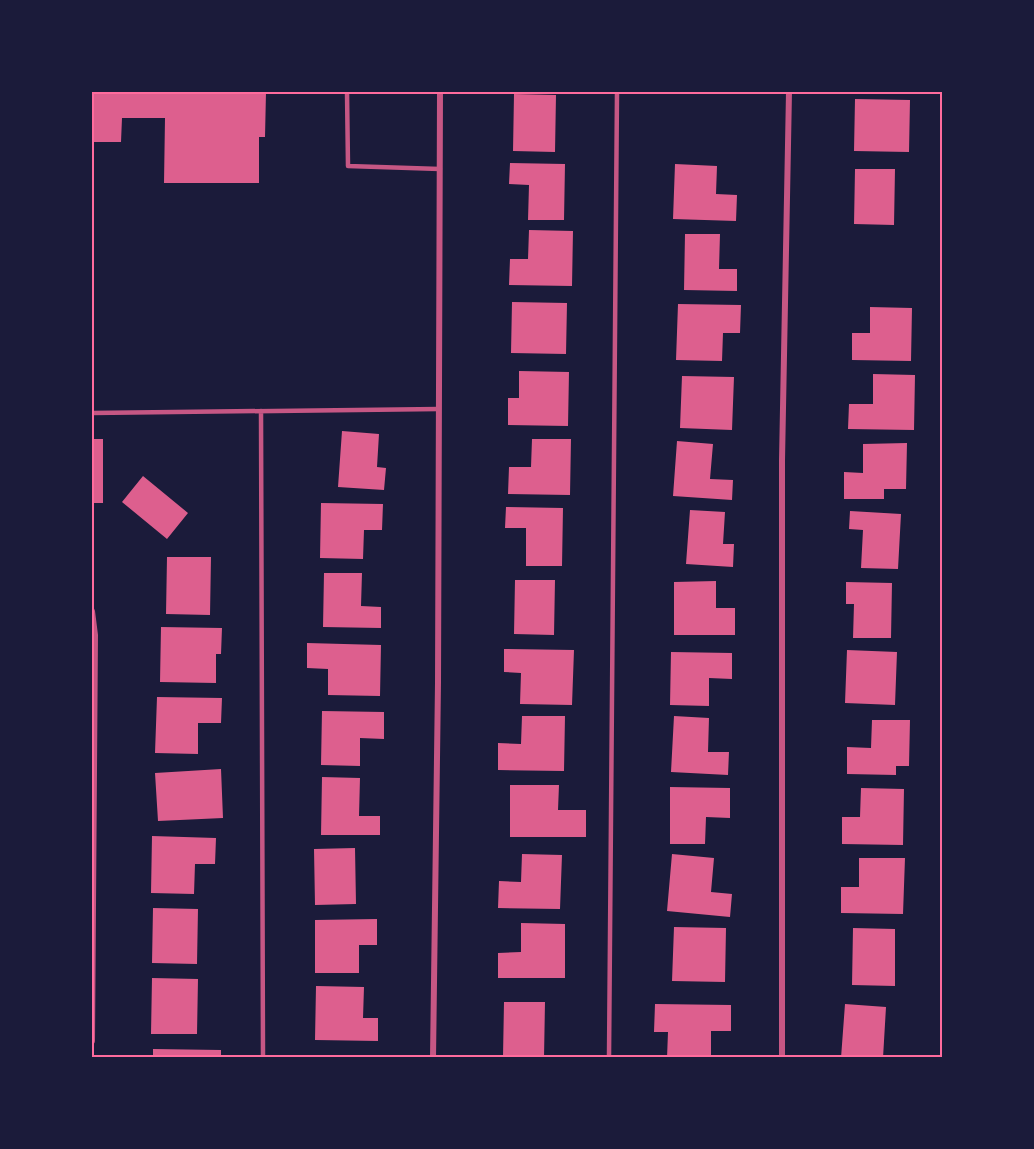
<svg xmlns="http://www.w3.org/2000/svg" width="1034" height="1149" viewBox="0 0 1034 1149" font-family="'Space Grotesk',sans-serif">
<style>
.building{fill:#dd5f8e}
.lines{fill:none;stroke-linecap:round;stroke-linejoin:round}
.service{stroke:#c65784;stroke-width:4.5}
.minor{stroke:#c65784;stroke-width:6}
.neatline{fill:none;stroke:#ff6b9d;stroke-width:2}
</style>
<rect width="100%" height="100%" fill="#1b1b3a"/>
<path class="building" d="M92,92H266L265,137H259V183H164L165,118H122L121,142H92Z
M514,94L556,95L555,152L513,151Z
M855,99L910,100L909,152L854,151Z
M510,163L565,164L564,220H528L529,185L509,184Z
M675,164L717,166L716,194L737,195L736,221L673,219Z
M855,169H895L894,225L854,224Z
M529,230L573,231L572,286L509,285L510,259H528Z
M685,234H720L719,269H737V291L684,290Z
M512,302L567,303L566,354L511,353Z
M678,304L741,305L740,333H723L722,361L676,360Z
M870,307L912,308L911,361L852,360V333H870Z
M519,371L569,372L568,426L508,425V398H519Z
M873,374L915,375L914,430L848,429L849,404H873Z
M682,376L734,377L732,430L680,428Z
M342,431L379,434L377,467L386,468L384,490L338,487Z
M92,439H103V503H92Z
M532,439H571L570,495L508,494L509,467H531Z
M677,441L713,444L710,479L733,480L732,500L673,496Z
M907,443L906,489H884V499H844V472L863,473V444Z
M143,476L188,513L167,539L122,502Z
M321,503L383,504L382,530H364L363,559L320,558Z
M506,507L563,508L562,566H526V528H505Z
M690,510L725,512L723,544H734L733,567L686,564Z
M850,511L901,514L898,569L861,568L863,530L849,529Z
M167,557H211L210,615L166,614Z
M324,573H362L361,606L381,607V628L323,627Z
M515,580H555L554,635L514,634Z
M716,581V608H735V635H674V582Z
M846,582L892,583L891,638H853L854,604H846Z
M161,627L222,628L221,654H216V683L160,682Z
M307,643L381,645L380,696L328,695V669L307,668Z
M504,649L574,650L572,705L520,704L521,673L504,672Z
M847,650L897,652L895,705L845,703Z
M671,652L732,653V679L709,678V706L670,705Z
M157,697L222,698L221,723H198V754L155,753Z
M322,711L384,712V739L360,738V766L321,765Z
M522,716H565L564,771L498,770V743L521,744Z
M674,716L709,718L708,752H729L728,775L671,772Z
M872,720H910L909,766H896V775L847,774V747L871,748Z
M221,769L223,818L158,821L155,773Z
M322,777L360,778L359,816H380V835H321Z
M510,785H559L558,810H586V837H510Z
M670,787L730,788V818L706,817L705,844H670Z
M861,788L904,789L903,845L842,844V817H860Z
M152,836L216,838L215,864H195L194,894L151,893Z
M355,848L356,904L315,905L314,849Z
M522,854L562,855L560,909L498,908L499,881L521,882Z
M672,854L714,858L711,892L732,894L730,917L667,911Z
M859,858H905L903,914L841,913V887H859Z
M153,908L198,909L197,964L152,963Z
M377,919V945H359V973H315V920Z
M521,923L565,924V978H498V953L521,952Z
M674,927L726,928L725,982L672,981Z
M853,928L895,929V986L852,985Z
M152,978L198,979L197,1034H151Z
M316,986L364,987L363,1018H378V1041L315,1040Z
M504,1002H545L544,1058L503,1057Z
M655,1004L731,1005V1031H711V1058H667L668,1032H654Z
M845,1004L886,1007L883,1058H841Z
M153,1049L221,1050V1058H153Z"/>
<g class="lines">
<path class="service" d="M347,92L348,166L440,169
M261,411L263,1058
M92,413L439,409
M609,1058L617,92"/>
<path class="minor" d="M92,611L95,635L92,1041
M433,1058L438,683L440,92
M782,1058V461L789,92"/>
</g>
<rect width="1034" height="1149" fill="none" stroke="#1b1b3a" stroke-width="186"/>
<rect x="93" y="93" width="848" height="963" class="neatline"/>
</svg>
